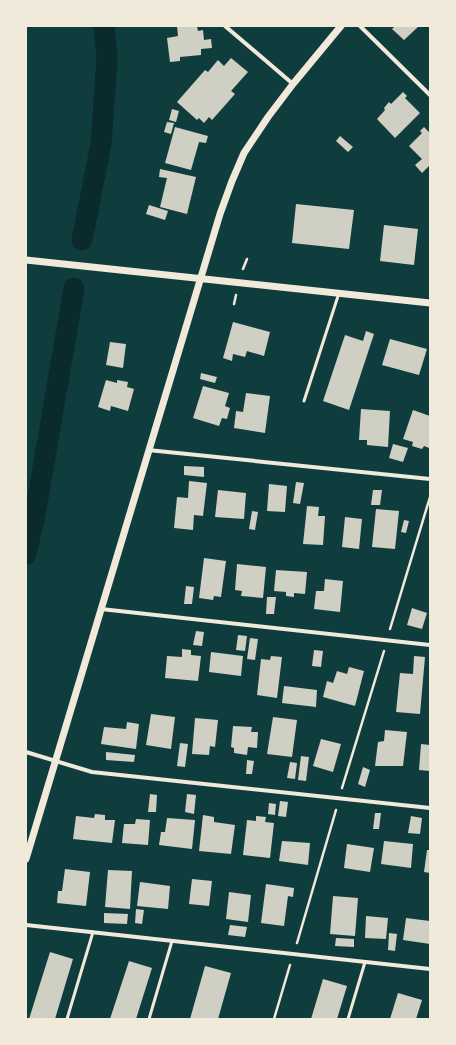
<svg xmlns="http://www.w3.org/2000/svg" width="456" height="1045" viewBox="0 0 456 1045" font-family="Helvetica,sans-serif">
<style>
.lines{fill:none;stroke-linecap:round;stroke-linejoin:round}
.canal{stroke:#0a2a2b;stroke-width:21}
.building{fill:#cfcfc3}
.path{stroke:#f1e9da;stroke-width:2.5}
.service{stroke:#f1e9da;stroke-width:3}
.minor{stroke:#f1e9da;stroke-width:4}
.tertiary{stroke:#f1e9da;stroke-width:7}
</style>
<rect width="100%" height="100%" fill="#0f3d3e"/>
<g class="lines">
<path class="canal" d="M82,240L101,144L107,58L104,26
M26,554L35,515L74,288"/>
</g>
<path class="building" d="M177,26H197L198,31L203,30L204,40L211,39L212,48L201,49V55L180,57V61L170,62L167,38L178,36Z
M395,26H419L404,40L392,29Z
M231,58L248,72L231,91L235,94L212,120L209,117L204,123L199,118L197,120L177,102L205,70L208,72L218,60L224,66Z
M403,92L407,96L405,98L420,113L395,138L377,119L385,110L384,108L389,102L391,104Z
M172,109L179,111L176,122L169,120Z
M167,122L174,123L171,134L164,132Z
M175,127L208,136L206,143L199,142L191,170L165,163Z
M424,127L430,133V165L422,173L415,165L422,159L409,146L422,133L420,131Z
M340,136L353,147L348,152L336,141Z
M160,169L196,177L187,214L160,207L167,178L159,177Z
M296,204L354,210L349,249L292,243Z
M149,205L168,211L165,220L146,214Z
M384,225L418,229L414,265L380,261Z
M233,322L270,332L264,356L247,351L245,357L233,354L232,361L223,358Z
M366,331L374,334L349,410L323,401L345,335L363,341Z
M390,339L427,349L419,375L382,365Z
M110,342L126,344L123,368L106,365Z
M201,373L217,377L215,383L200,379Z
M106,380L117,383V380L128,382L127,387L134,389L128,411L111,406L110,411L98,407Z
M203,386L229,393L225,406L230,408L227,419L222,418L219,426L193,418Z
M246,393L270,396L265,433L234,428L236,411L243,412Z
M361,409L390,411L388,447L367,445V440H359Z
M413,410L430,416L429,448L424,446L422,449L412,446L413,442L403,439Z
M393,444L408,448L403,462L389,458Z
M184,466L204,467V477L184,475Z
M189,481L207,483L203,516L194,515L193,530L174,528L177,497L188,498Z
M296,482L304,483L300,504L293,503Z
M269,484L287,486L285,512L267,511Z
M218,490L246,493L244,519L215,517Z
M373,490H382L380,505H371Z
M307,506L319,507L318,516H325L323,545L303,544Z
M376,509L399,511L395,549L372,547Z
M252,511L258,512L255,530L249,529Z
M345,517L362,519L359,549L342,547Z
M404,520L409,521L406,533L401,532Z
M204,558L226,561L221,597L214,596L213,600L199,598Z
M237,564L266,567L263,598L241,596L242,591L235,590Z
M276,570L307,572L305,594L294,593V597L286,596V592L274,591Z
M325,579L343,581L340,612L314,609L316,591H324Z
M186,586L194,587L192,604H184Z
M267,597H276L274,614H266Z
M412,608L427,613L422,629L407,625Z
M196,631L204,632L202,646L193,645Z
M238,635L247,636L245,651L236,650Z
M250,638L258,639L255,660L247,659Z
M182,649L191,650V655L201,656L198,681L165,678L167,656L182,657Z
M314,650L323,651L321,667L312,666Z
M211,652L243,656L241,676L209,672Z
M271,656L282,657L277,698L257,695L261,659L270,660Z
M414,656L425,657L420,714L396,712L400,673L413,674Z
M349,667L364,671L355,706L323,697L327,681L333,683L337,671L347,674Z
M284,686L317,690L316,707L282,703Z
M151,714L175,717L171,749L146,745Z
M273,717L297,720L292,757L267,754Z
M195,718L218,720L215,747L210,746L209,755L192,754Z
M127,722L139,724L136,749L101,744L104,727L126,729Z
M233,726L252,727L251,732H258L257,748L248,747L247,755L234,753V748L231,747Z
M385,730L407,732L403,766H375L378,742L384,741Z
M321,739L341,744L333,772L313,766Z
M180,743L188,744L185,767L177,766Z
M421,744L430,745V771L419,770Z
M106,752L135,755L134,762L106,760Z
M301,756L309,757L306,781L298,780Z
M247,760L254,761L252,774H246Z
M290,762L297,763L295,779L287,778Z
M363,767L370,770L365,787L358,784Z
M150,794L157,795L156,812H148Z
M187,794L196,795L194,814L185,812Z
M280,801L288,802L286,817L278,816Z
M269,803L276,804L275,815L268,814Z
M375,813H381L379,829H373Z
M95,814L105,815V820H115L112,843L73,839L76,816L94,818Z
M203,815L214,817V822L235,825L231,854L199,851Z
M256,816L266,817L265,822L274,823L270,858L243,855L247,820L256,821Z
M411,816L422,818L420,834L408,833Z
M167,818L195,820L192,849L159,845L161,832H165Z
M136,819L150,820L148,845L122,843L124,824H135Z
M282,841L310,843L308,865L279,861Z
M384,841L413,844L411,868L381,864Z
M347,844L374,848L370,872L344,868Z
M427,850H430V873L424,872Z
M65,869L90,872L86,906L57,903L58,891H62Z
M108,870L132,871L130,909L105,907Z
M192,879L212,881L209,906L189,904Z
M140,882L170,886L168,909L137,906Z
M266,884L294,888L293,897L288,896L284,926L261,923Z
M229,892L251,895L248,922L226,919Z
M333,896L358,898L355,936L330,934Z
M136,909L144,910L142,924L135,923Z
M104,913L128,914L127,924L104,923Z
M366,916L388,918L386,939L365,938Z
M406,918L430,921V944L403,940Z
M230,925L247,927L245,937L228,935Z
M389,933L397,934L395,951L388,950Z
M336,938L354,939V947L335,946Z
M50,952L73,959L55,1019H29Z
M129,961L152,968L136,1019H110Z
M205,966L231,973L218,1019H190Z
M323,979L347,986L337,1019H311Z
M398,993L422,1000L416,1019H390Z"/>
<g class="lines">
<path class="path" d="M243,269L247,259
M234,304L236,295
M390,629L430,497
M342,788L384,651
M297,943L336,810
M274,1019L290,965"/>
<path class="service" d="M304,401L339,293
M67,1019L93,932
M149,1019L172,941
M348,1019L365,962"/>
<path class="minor" d="M225,26L293,84
M360,26L430,95
M148,450L430,479
M101,609L430,645
M26,752L92,772L430,808
M26,925L430,969"/>
<path class="tertiary" d="M26,260L430,303
M26,859L220,214L232,181L244,153L268,117L293,84L341,26"/>
</g>
<rect width="456" height="1045" fill="none" stroke="#f1e9da" stroke-width="54"/>
</svg>
